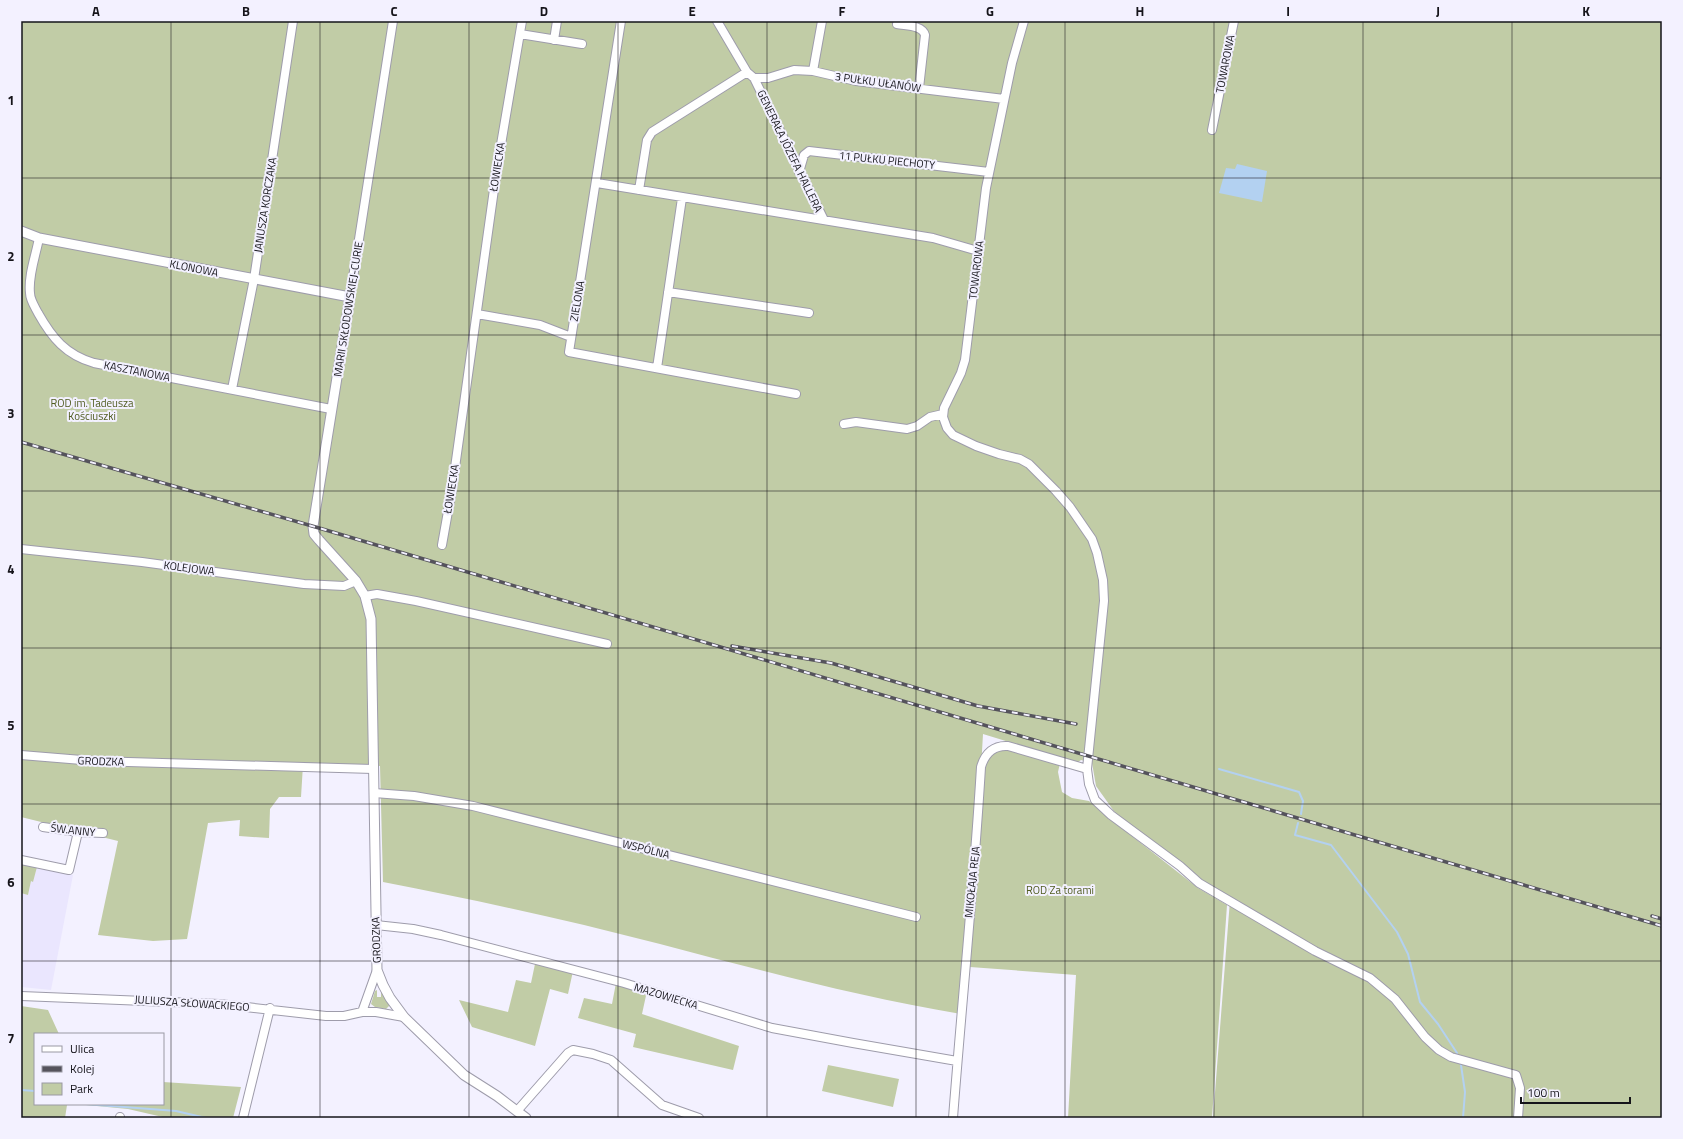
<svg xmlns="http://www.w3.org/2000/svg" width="1683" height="1139" viewBox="0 0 1683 1139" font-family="'Titillium Web',sans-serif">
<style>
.built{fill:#eae6fe}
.green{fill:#c1cca6}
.water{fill:#b3d1f1}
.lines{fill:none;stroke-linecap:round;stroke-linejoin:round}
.stream{stroke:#b3d1f1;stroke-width:2}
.minor-casing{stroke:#9e9cab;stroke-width:10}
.tertiary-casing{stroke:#9e9cab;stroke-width:11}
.minor{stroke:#fff;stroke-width:8}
.tertiary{stroke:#fff;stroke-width:9}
.rail-casing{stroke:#55535c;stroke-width:3.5}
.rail{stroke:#f3f1ff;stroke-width:2;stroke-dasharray:6;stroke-linecap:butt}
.grid{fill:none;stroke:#15141a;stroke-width:1;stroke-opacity:0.55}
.labels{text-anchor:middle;stroke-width:4;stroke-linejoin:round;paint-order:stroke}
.street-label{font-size:11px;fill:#15141a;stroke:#f3f1ff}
.park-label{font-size:11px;fill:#505c21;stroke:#f3f1ff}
.neatline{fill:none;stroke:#15141a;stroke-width:1.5}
.grid-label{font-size:13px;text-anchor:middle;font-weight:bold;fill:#15141a}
</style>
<rect width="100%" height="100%" fill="#f3f1ff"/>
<path class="built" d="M37,867L73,875L51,990L21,987V893L28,895L31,881H33Z"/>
<path class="green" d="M21,21H1662V1118H1213L1230,900L1186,871L1121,821L1096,786L1092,763L1081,760L1077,763L983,734L978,821L961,1014C859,997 759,970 660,944C568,920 476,900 383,882L380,766L303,765L301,797H279L270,809L269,838L239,836L240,820L208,823L187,939L153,941L98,935L118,841L21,817Z
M1004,749L1060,763L1058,772L1062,792L1072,798L1089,801L1105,815L1198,888L1227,905L1212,1118H1068L1076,975L970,967L984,766L992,753Z
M21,863L37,867L33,882L31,881L28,895L21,893Z
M535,964L573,971L568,994L550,989L535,1046L472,1027L459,1000L508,1012L516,980L531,983Z
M616,983L647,991L642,1014L739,1046L733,1070L633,1047L636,1034L578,1018L584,998L612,1004Z
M377,990V997H381V990L390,1005L386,1009L375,1007L371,1004L375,991Z
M21,1006L48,1010L59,1034H35V1104H70L67,1105L65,1118H21Z
M828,1065L899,1079L893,1107L822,1091Z
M163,1082L241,1087L233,1118H167L128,1109L76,1104H163Z"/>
<path class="water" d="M1237,164L1267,171L1262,202L1219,193L1226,168L1235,169Z"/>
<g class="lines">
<path class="stream" d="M1219,769L1299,792L1303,801L1301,814
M1298,823L1295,835L1331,845L1397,932L1408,954L1420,1002L1438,1024L1457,1053
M1461,1065L1465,1092L1463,1118
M21,1090L35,1091
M85,1104L176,1111L206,1118"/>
<defs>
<path id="minor" d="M621,21L569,352L796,394
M717,21L747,72L754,78L824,220
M1024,21L1012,63L986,188L965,360L961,373L944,408L943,417L947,428L953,435L976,446L999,454L1020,459L1029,464L1056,491L1070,507L1092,539L1097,553L1103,580L1104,601L1087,769L1089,784L1095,800L1111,815L1180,866L1199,883L1315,951L1370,978L1395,999L1425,1037L1439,1050L1451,1057L1516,1075L1520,1088L1518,1118
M897,24C906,26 922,25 925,35L919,88
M520,34L582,44
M554,40L557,21
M813,71L822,21
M754,78H768L794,70L813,71L856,81L1004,99
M1212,130L1234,21
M799,172L804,155L809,151L989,172
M597,183L933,238L978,251
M639,190L647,140L652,132L747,72
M39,238C36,255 28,275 30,293C30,300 35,307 38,313C52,338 66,355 94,363L331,409
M668,292L809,313
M350,297L393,21
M477,314L540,325L571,337
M657,368L682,198
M232,389L254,279L293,21
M844,424L856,422L907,429L917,426L930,417L943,414
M442,545L452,489L497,168L522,21
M21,549L142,562L304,584L344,586L356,581
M365,596L377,594L416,601L607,644
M21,755L94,761L373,769
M374,793L414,796L473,806L916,917
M43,827L78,832L103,833
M21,860L69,870L78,832
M376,925L413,929L441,935L624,983L772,1028L853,1043L957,1061
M21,996L219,1004L326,1016H344L362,1012H376L404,1017
M362,1012L377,970
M517,1111L568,1053L573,1050L593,1054L611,1060L662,1105L699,1118
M120,1117V1118
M243,1118L270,1008
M953,1118C962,1001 974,884 981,767C985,753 994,745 1008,746L1087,769"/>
<path id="tertiary" d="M21,231L39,238L350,297L313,526L314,534L319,540L356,581L365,596L371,619L377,970L383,985L390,998L404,1017L464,1075L497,1096L526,1118"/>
</defs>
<use href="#minor" class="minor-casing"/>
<use href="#tertiary" class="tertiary-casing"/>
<use href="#minor" class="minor"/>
<use href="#tertiary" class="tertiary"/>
<defs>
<path id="rail" d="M21,442L319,528L1662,926
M732,646L831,663L978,706L1076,724
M1652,916L1662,919"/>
</defs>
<use href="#rail" class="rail-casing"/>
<use href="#rail" class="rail"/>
</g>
<path class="grid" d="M171,21V1118M320,21V1118M469,21V1118M618,21V1118M767,21V1118M916,21V1118M1065,21V1118M1214,21V1118M1363,21V1118M1512,21V1118M21,178H1662M21,335H1662M21,491H1662M21,648H1662M21,804H1662M21,961H1662"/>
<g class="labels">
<g class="street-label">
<text transform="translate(1225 64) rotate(-79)" y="4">TOWAROWA</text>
<text transform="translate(878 82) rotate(8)" y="4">3 PUŁKU UŁANÓW</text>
<text transform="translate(790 151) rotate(64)" y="4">GENERAŁA JÓZEFA HALLERA</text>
<text transform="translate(887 160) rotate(6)" y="4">11 PUŁKU PIECHOTY</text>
<text transform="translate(497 167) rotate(-81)" y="4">ŁOWIECKA</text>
<text transform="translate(265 205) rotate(-81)" y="4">JANUSZA KORCZAKA</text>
<text transform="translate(194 268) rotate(11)" y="4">KLONOWA</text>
<text transform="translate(976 270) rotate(-83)" y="4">TOWAROWA</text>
<text transform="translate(577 301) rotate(-80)" y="4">ZIELONA</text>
<text transform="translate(348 309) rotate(-81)" y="4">MARII SKŁODOWSKIEJ-CURIE</text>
<text transform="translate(137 371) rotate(11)" y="4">KASZTANOWA</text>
<text transform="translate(451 489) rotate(-81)" y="4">ŁOWIECKA</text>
<text transform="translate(189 568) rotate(7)" y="4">KOLEJOWA</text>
<text transform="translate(101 761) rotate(2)" y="4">GRODZKA</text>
<text transform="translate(73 830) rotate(6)" y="4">ŚW.ANNY</text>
<text transform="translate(646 849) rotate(14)" y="4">WSPÓLNA</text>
<text transform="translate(972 882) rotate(-84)" y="4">MIKOŁAJA REJA</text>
<text transform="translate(376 940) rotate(-92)" y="4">GRODZKA</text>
<text transform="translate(666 996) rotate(17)" y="4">MAZOWIECKA</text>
<text transform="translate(192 1003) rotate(4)" y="4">JULIUSZA SŁOWACKIEGO</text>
</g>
<g class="park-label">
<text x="92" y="407">ROD im. Tadeusza<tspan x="92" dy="13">Kościuszki</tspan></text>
<text x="1060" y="894">ROD Za torami</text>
</g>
</g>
<rect width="1683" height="1139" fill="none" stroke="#f3f1ff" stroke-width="44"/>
<rect x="34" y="1033" width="130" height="72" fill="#f3f1ff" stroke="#9a99a3"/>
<rect x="42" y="1046" width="20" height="6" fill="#ffffff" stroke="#9a99a3"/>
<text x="70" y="1053" font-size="12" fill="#15141a">Ulica</text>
<rect x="42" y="1066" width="20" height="6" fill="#55535c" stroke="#9a99a3"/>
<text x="70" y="1073" font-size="12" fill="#15141a">Kolej</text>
<rect x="42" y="1083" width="20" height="12" fill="#c1cca6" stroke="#9a99a3"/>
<text x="70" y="1093" font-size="12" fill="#15141a">Park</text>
<path d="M1521 1097v6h109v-6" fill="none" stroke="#15141a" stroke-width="2"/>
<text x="1527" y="1097" font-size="12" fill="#15141a" stroke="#f3f1ff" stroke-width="3" paint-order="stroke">100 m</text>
<rect x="22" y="22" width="1639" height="1095" class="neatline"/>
<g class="grid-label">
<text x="96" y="16">A</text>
<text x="246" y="16">B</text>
<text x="394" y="16">C</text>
<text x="544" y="16">D</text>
<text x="692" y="16">E</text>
<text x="842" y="16">F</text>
<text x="990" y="16">G</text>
<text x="1140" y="16">H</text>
<text x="1288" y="16">I</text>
<text x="1438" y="16">J</text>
<text x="1586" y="16">K</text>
<text x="11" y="105">1</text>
<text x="11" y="261">2</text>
<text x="11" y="418">3</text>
<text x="11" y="574">4</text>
<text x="11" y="730">5</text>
<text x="11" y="887">6</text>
<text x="11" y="1043">7</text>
</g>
</svg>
